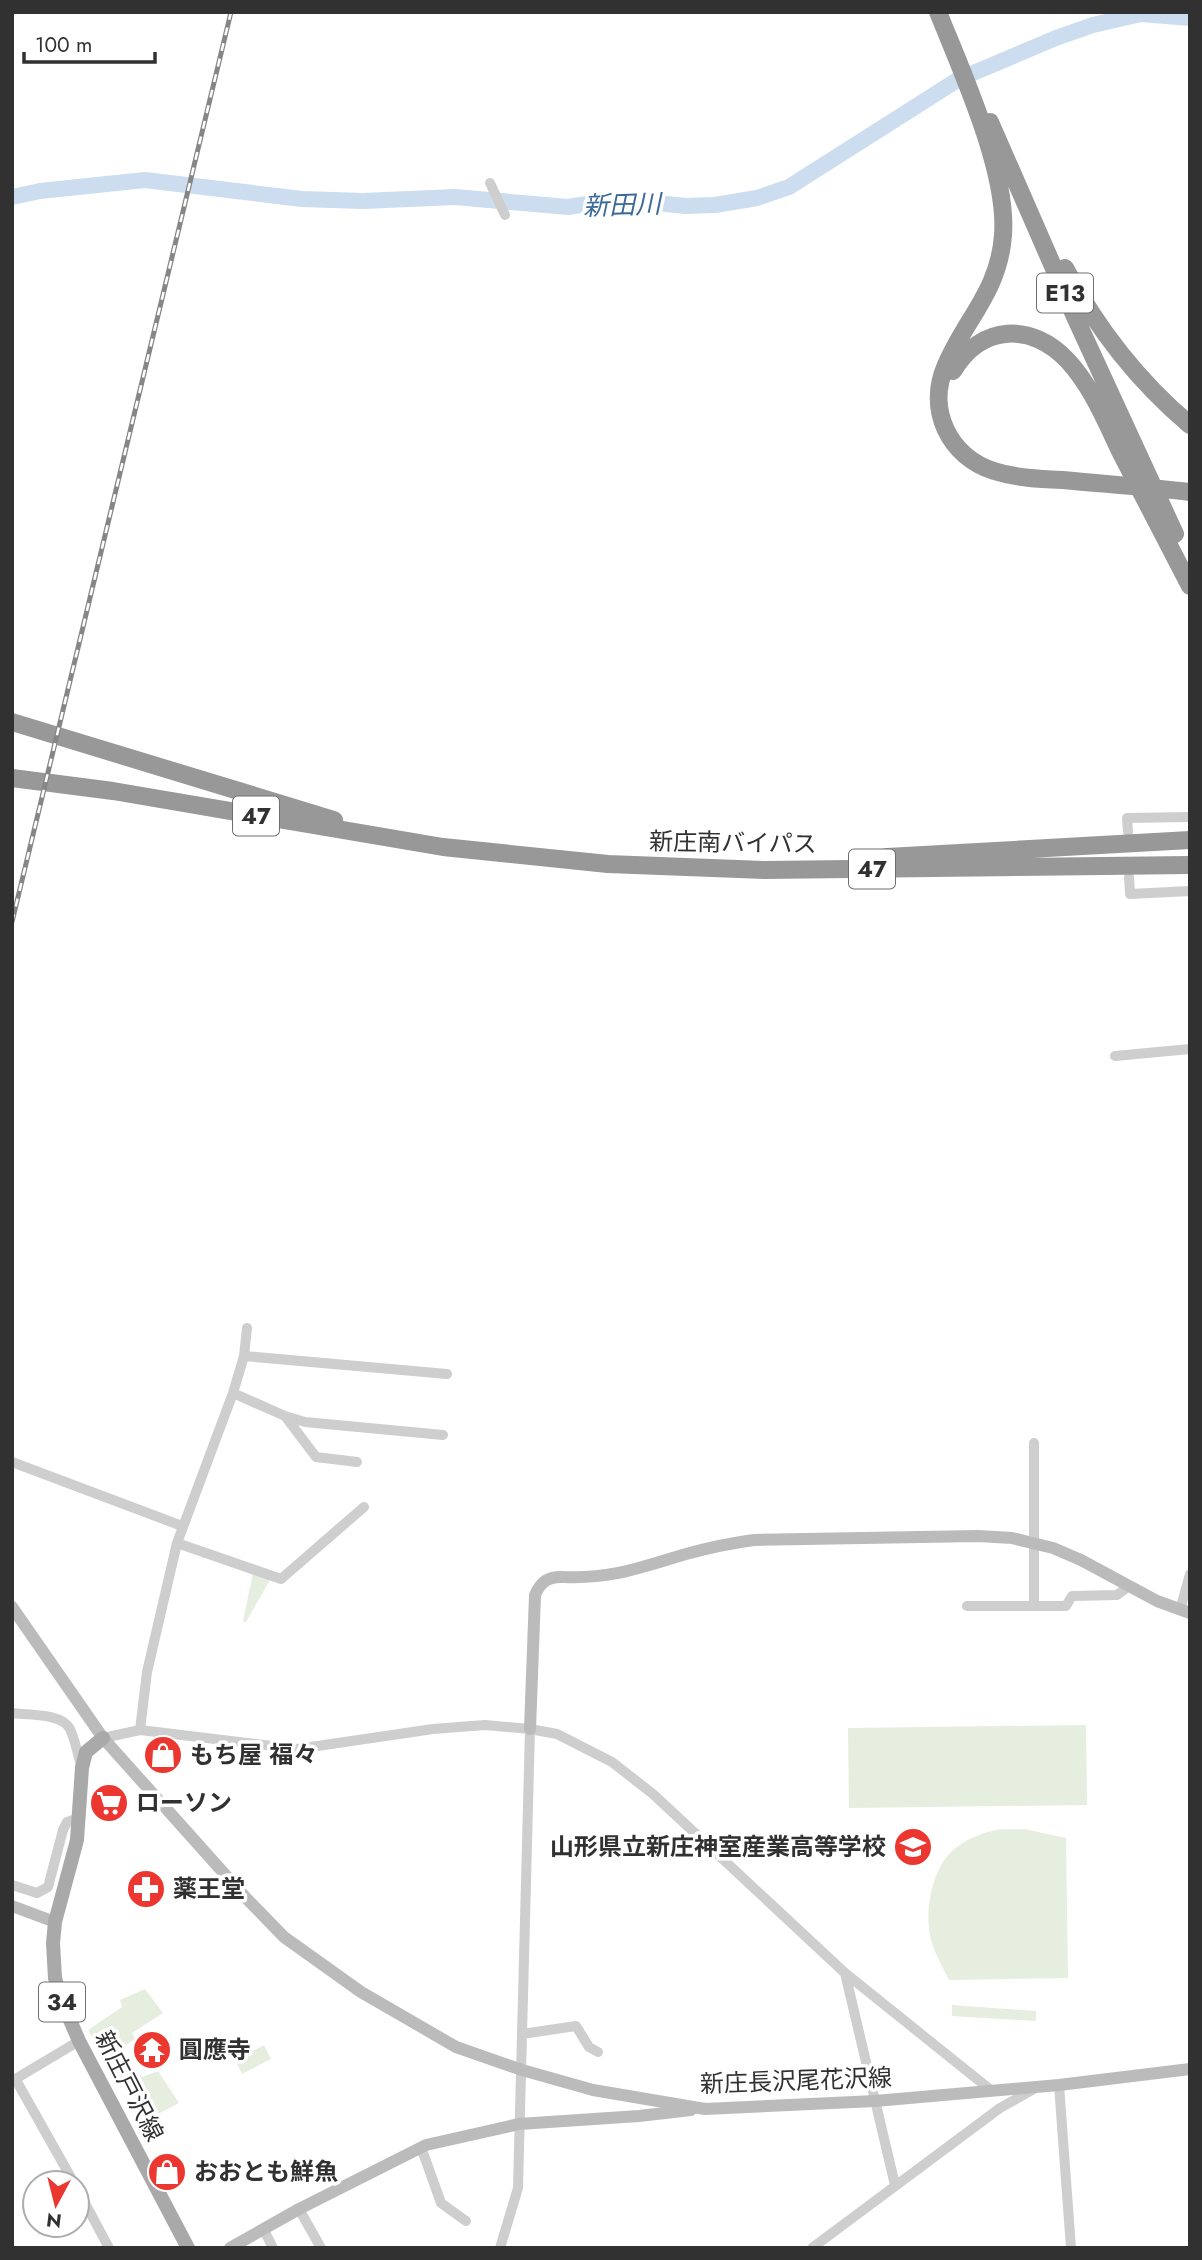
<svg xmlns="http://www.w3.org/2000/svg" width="1202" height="2260" viewBox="0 0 1202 2260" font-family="Jost,'Noto Sans JP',sans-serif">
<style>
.green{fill:#e6eedf}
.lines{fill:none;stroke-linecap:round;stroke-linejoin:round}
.river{stroke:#cbddee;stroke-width:16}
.street{stroke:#cecece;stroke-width:10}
.secondary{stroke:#bbb;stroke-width:12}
.primary{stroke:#a9a9a9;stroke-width:14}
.highway{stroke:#989898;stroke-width:18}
.rail-casing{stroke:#868686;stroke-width:5}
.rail{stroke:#fff;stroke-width:2.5;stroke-dasharray:8;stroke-linecap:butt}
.labels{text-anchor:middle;stroke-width:7;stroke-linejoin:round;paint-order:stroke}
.shield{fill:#fff;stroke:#6f6f6f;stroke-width:2}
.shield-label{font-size:23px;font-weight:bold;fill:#313131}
.street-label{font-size:24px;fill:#313131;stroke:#fff}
.poi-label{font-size:24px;font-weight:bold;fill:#313131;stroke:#fff;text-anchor:start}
.water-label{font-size:26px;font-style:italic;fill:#3b6998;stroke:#fff}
</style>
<rect width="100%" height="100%" fill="#fff"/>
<path class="green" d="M253,1573L267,1577L270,1580L246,1622L243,1621Z
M1086,1725L1087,1805L849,1808L848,1728Z
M1024,1829L1066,1838L1068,1978L949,1980C942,1966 933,1951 930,1935C925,1909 932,1869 953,1850C963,1841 979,1834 992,1831C1002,1828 1014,1830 1024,1829Z
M145,1989L163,2013L132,2033L135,2039L119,2050L131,2071L136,2069L142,2077L158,2071L179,2103L158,2114L144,2089L133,2094L127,2077L118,2081L88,2030L122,2007L120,2000Z
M952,2005L1036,2011V2021L952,2016Z
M264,2045L271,2059L242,2074L235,2060Z"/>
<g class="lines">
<path class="river" d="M12,197L40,191L145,180L302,199L363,201L455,197L568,207L619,199L685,206L715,205L757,198L789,187L959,79L1056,38L1093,25L1141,14L1190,18"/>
<path class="street" d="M490,183L505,215
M1128,832L1127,818L1190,817
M1129,877L1130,894L1190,891
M1115,1056L1190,1049
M244,1356L447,1374
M233,1393L285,1416L305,1422L443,1435
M285,1416L316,1457L357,1462
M12,1462L182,1526
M177,1543L281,1579L364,1507
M967,1606H1066L1072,1596L1117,1595L1128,1587
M1034,1606V1443
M1180,1610L1190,1574
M12,1713C28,1715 62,1713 70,1729C75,1740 78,1754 81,1766
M140,1730L147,1672L177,1543L233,1393L244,1356L247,1328
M103,1738L140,1730L297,1749L433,1729L485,1725L530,1729L557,1734L612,1762L653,1794L845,1973L992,2091
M12,1885L37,1893L48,1887L63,1830L67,1822L79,1818
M845,1973L895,2185
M522,2034L576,2026L589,2047L598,2052
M16,2080L74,2183
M12,2081L79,2041
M1059,2085L1071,2248
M421,2147L441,2203L466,2221
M77,2188L109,2248
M299,2209L321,2248
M264,2230L273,2248
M500,2248L518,2188L530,1729
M812,2248L1000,2108L1034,2089"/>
<path class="secondary" d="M12,1607L103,1738L247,1899L284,1937L361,1992L456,2047L522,2070L593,2090L705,2109L875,2101L1059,2085L1190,2069
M530,1729L535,1595C541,1581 549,1576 564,1577C613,1579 641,1567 686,1554C708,1548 731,1543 754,1540L978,1536L1012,1538L1053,1548L1081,1560L1157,1601L1190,1613
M12,1906L55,1922
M230,2248L299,2209L426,2145L519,2124L639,2116L691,2110"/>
<path class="primary" d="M103,1738L86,1752L82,1768L77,1840L55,1922L53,1943L55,1978L61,1999L79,2041L188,2248"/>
<path class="highway" d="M938,12C962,72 1008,172 1003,235C999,291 966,318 946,365C926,409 949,457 994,471C1016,478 1040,479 1063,480C1105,484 1147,487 1190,492
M990,122L1076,319L1175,534
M1065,268C1096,327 1139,382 1190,425
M953,371C981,324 1032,322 1068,361C1092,387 1106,422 1121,453C1144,497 1167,541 1190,586
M12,722L334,820
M12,778L113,791L443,847L608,864L765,870L1190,865
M887,857L1190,840"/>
<defs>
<path id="rail" d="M12,922L231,12"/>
</defs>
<use href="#rail" class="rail-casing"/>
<use href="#rail" class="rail"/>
</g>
<defs>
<symbol id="shop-disc" viewBox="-11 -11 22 22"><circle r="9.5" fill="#ec3730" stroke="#fff"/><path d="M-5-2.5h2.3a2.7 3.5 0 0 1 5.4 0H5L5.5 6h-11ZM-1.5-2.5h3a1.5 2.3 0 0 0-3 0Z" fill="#fff"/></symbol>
<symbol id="supermarket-disc" viewBox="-11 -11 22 22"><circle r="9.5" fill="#ec3730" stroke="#fff"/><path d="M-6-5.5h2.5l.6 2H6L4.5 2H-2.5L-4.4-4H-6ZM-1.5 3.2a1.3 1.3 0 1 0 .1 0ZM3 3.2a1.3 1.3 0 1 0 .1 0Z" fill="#fff"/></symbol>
<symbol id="school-disc" viewBox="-11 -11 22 22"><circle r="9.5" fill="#ec3730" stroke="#fff"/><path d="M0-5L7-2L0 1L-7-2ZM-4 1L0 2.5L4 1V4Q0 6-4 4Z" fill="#fff"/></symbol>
<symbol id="pharmacy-disc" viewBox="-11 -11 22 22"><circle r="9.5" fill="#ec3730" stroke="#fff"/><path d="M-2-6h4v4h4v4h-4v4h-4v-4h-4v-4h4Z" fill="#fff"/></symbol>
<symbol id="temple-disc" viewBox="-11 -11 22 22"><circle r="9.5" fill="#ec3730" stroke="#fff"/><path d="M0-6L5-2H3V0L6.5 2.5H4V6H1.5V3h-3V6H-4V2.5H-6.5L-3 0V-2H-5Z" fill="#fff"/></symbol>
</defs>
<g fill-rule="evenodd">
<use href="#shop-disc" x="141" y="1733" width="44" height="44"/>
<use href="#supermarket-disc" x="87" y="1781" width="44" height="44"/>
<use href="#school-disc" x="891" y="1825" width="44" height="44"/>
<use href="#pharmacy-disc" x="124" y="1867" width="44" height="44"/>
<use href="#temple-disc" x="130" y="2028" width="44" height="44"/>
<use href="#shop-disc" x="145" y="2150" width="44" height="44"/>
</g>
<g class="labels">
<g class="shield">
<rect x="1037" y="273.5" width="56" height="39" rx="5"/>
<rect x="233" y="796.5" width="46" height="39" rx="5"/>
<rect x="849" y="849.5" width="46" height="39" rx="5"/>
<rect x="39" y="1982.5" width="46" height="39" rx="5"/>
</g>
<g class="shield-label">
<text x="1065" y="301">E13</text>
<text x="256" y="824">47</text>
<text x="872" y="877">47</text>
<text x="62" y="2010">34</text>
</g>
<g class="street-label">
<text transform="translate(733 843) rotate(1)" y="8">新庄南バイパス</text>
<text transform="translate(796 2081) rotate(-2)" y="8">新庄長沢尾花沢線</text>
<text transform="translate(129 2086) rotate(63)" y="8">新庄戸沢線</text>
</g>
<g class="poi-label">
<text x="190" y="1763">もち屋 福々</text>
<text x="136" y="1811">ローソン</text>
<text x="886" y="1855" text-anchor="end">山形県立新庄神室産業高等学校</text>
<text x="173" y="1897">薬王堂</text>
<text x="179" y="2058">圓應寺</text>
<text x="194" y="2180">おおとも鮮魚</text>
</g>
<g class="water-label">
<text transform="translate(622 205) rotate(-2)" y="9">新田川</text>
</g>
</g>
<rect width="1202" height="2260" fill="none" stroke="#313131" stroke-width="28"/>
<g transform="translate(56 2204) rotate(187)"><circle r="33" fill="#ffffff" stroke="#adadad" stroke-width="2"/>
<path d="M0-5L12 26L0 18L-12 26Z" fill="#ec3730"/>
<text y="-10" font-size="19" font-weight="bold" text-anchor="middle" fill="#313131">N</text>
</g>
<path d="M24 52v10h131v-10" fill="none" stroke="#313131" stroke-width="3.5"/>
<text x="35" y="52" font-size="21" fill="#313131" stroke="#ffffff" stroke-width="5" paint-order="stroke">100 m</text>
</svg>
